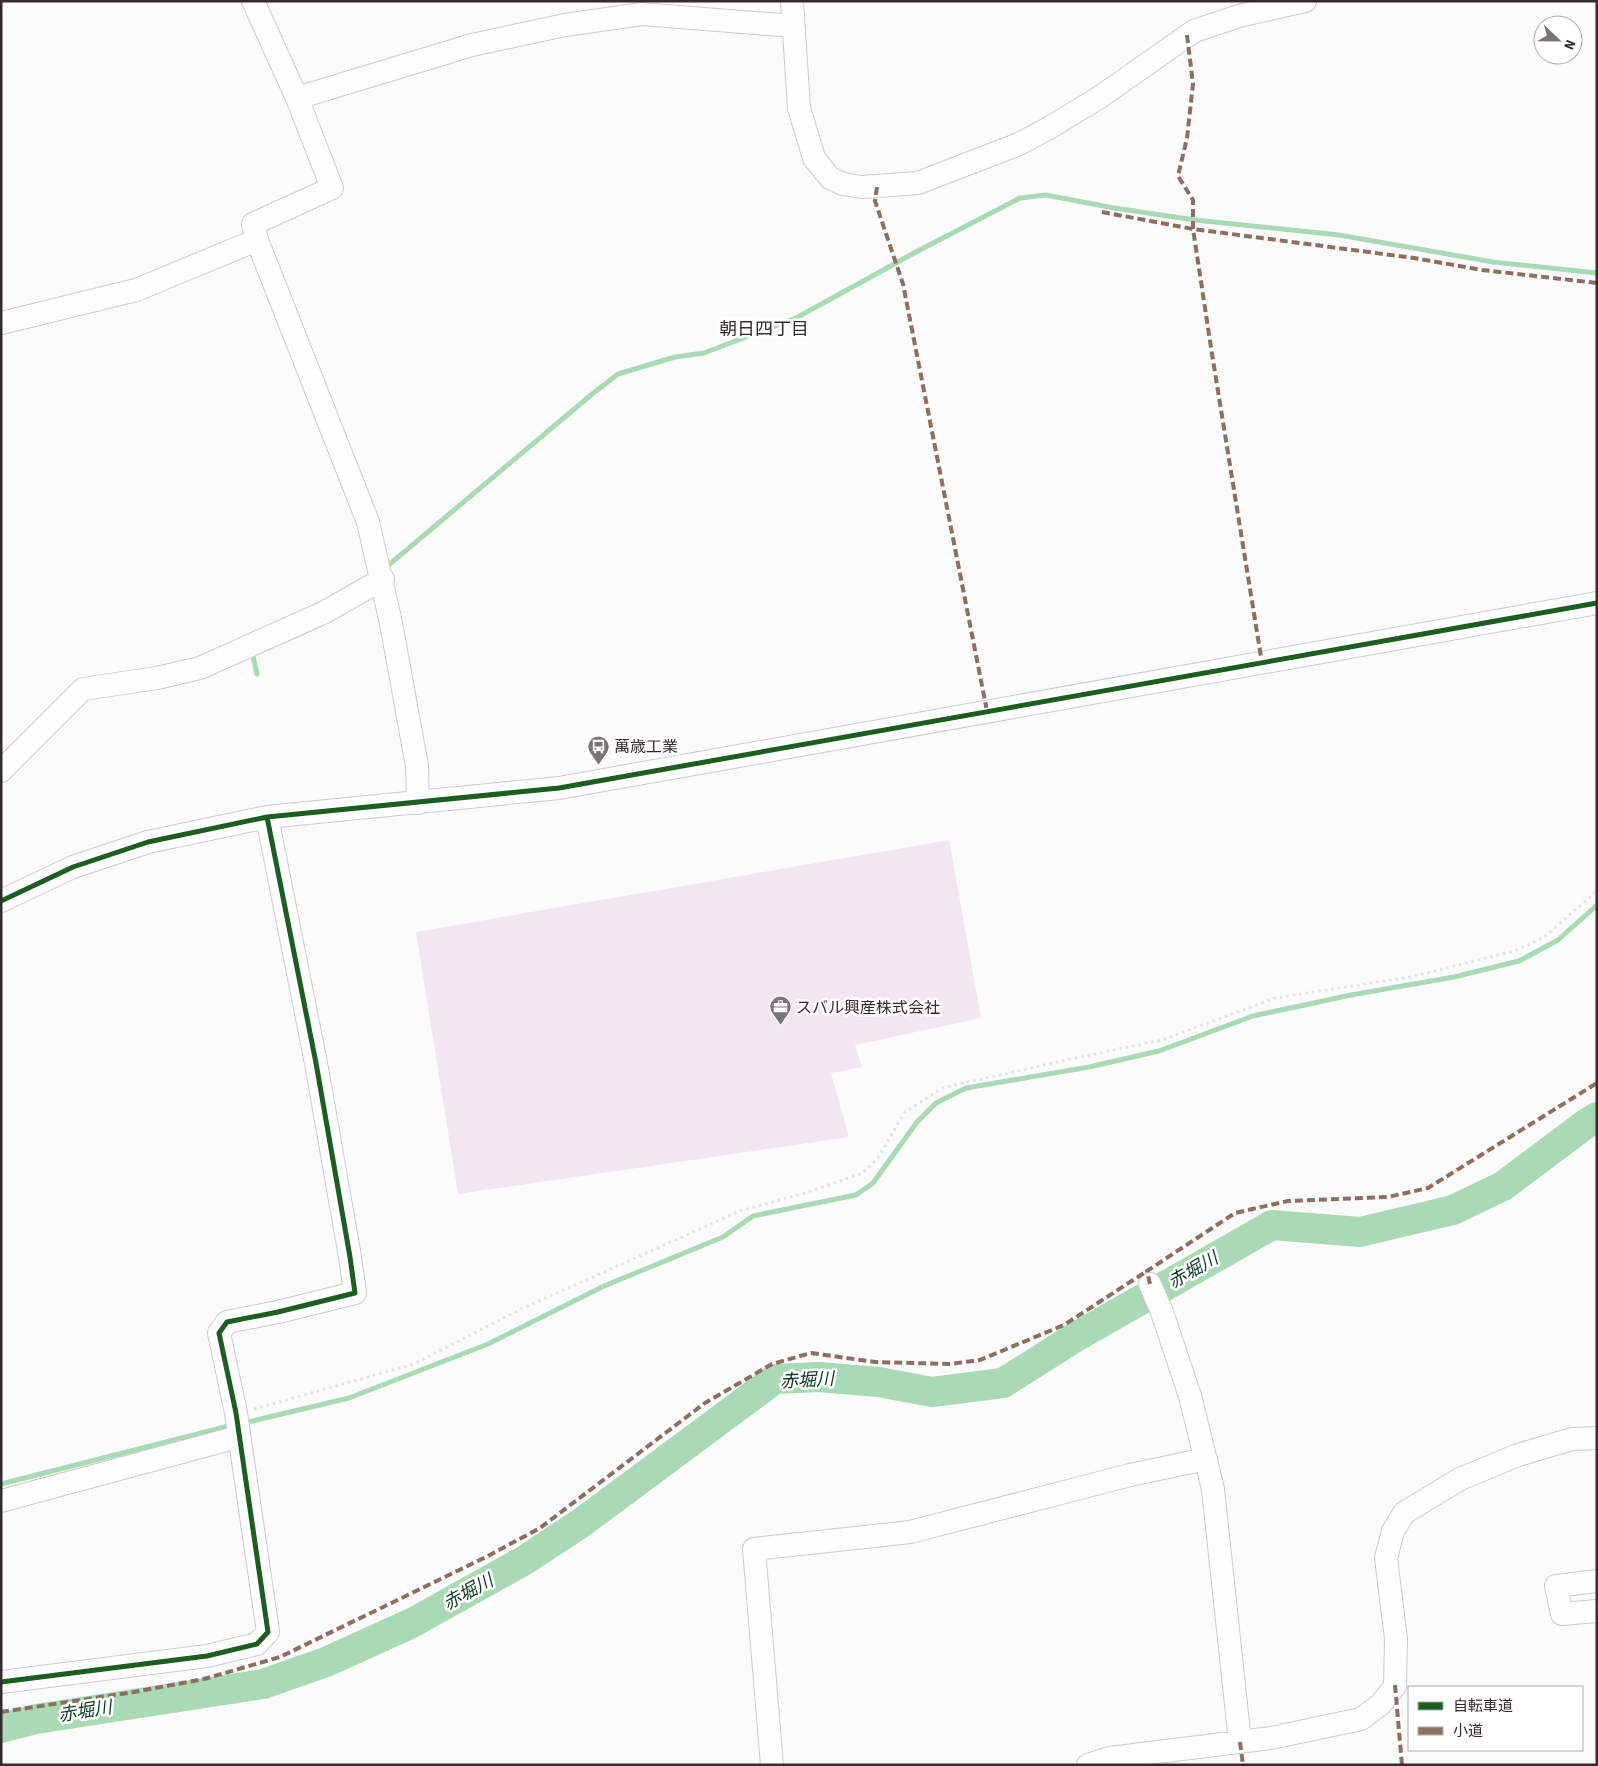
<svg xmlns="http://www.w3.org/2000/svg" width="1598" height="1766" viewBox="0 0 1598 1766" font-family="'Source Sans 3','Noto Sans JP',sans-serif">
<style>
.lines{fill:none;stroke-linecap:round;stroke-linejoin:round}
.stream{stroke:#a9d9b5;stroke-width:5}
.river{stroke:#a9d9b5;stroke-width:30}
.building{fill:#f2e6f0}
.minor-casing{stroke:#cdcacd;stroke-width:24}
.path{stroke:#e2e2e2;stroke-width:3;stroke-dasharray:2.5 4;stroke-linecap:butt}
.minor{stroke:#fffeff;stroke-width:22}
.quiet{stroke:#8d6e63;stroke-width:4;stroke-dasharray:8 4;stroke-linecap:butt}
.cycleway-casing{stroke:#fff;stroke-width:8}
.cycleway{stroke:#1b5e20;stroke-width:5}
.labels{text-anchor:middle;stroke-width:5;stroke-linejoin:round;paint-order:stroke}
.poi-label{font-size:16px;fill:#322c31;stroke:#fff;text-anchor:start}
.neighbourhood-label{font-size:18px;fill:#322c31;stroke:#fff}
.water-label{font-size:18px;font-style:italic;fill:#073c1b;stroke:#fff}
</style>
<rect width="100%" height="100%" fill="#fcfbfc"/>
<g class="lines">
<path class="stream" d="M385,568L591,395L618,374L675,357L704,353L796,318L916,252L1020,198L1046,195L1114,208L1195,220L1339,235L1493,262L1597,273
M252,652L257,674
M244,1423L349,1398L488,1344L604,1286L723,1237L753,1216L856,1195L873,1183L917,1122L936,1103L966,1088L1089,1067L1159,1051L1253,1016L1351,995L1454,977L1519,961L1558,940L1597,905
M1,1484L233,1425"/>
<path class="river" d="M1,1728L36,1719L263,1684L326,1662L412,1623L525,1560L581,1523L775,1379L819,1377L879,1382L932,1392L1003,1383L1074,1338L1272,1225L1360,1232L1453,1210L1503,1186L1587,1123L1597,1117"/>
</g>
<path class="building" d="M949,840L981,1018L855,1045L862,1067L831,1073L849,1137L458,1194L416,932Z"/>
<g class="lines">
<defs>
<path id="minor" d="M253,1L297,98L332,188L253,224L257,240L368,522L391,623L417,766L418,803
M792,1L799,108L814,158L830,178L843,184L862,187L918,183L1019,144L1049,128L1100,97L1194,31L1239,16L1305,1
M297,98L472,45L565,25L642,14L793,26
M1,323L136,290L257,240
M1,771L83,689L157,678L200,668L325,612L383,579
M1,901L73,867L148,842L267,817L559,788L1597,603
M1150,1284L1162,1312L1190,1396L1213,1489L1240,1742
M1,1501L238,1437
M1597,1581L1556,1586L1562,1614L1597,1611
M1,1682L207,1656L257,1644L268,1632L236,1413L219,1333L227,1322L278,1312L355,1293L350,1257L316,1063L267,817
M772,1765L754,1549L910,1532L1130,1475L1206,1459
M1088,1765L1110,1758L1271,1738L1361,1719L1381,1704L1395,1686L1396,1639L1386,1558L1393,1531L1404,1513L1460,1479L1518,1455L1572,1439L1597,1438"/>
</defs>
<use href="#minor" class="minor-casing"/>
<path class="path" d="M254,1409L414,1364L521,1309L740,1211L805,1193L863,1173L878,1158L904,1113L942,1088L1075,1058L1162,1040L1275,998L1410,977L1514,951L1543,938L1597,891"/>
<use href="#minor" class="minor"/>
<path class="quiet" d="M1187,35L1193,84L1187,138L1178,176L1193,200V229L1212,354L1262,663
M877,187L875,201L903,284L987,711
M1102,212L1193,229L1414,258L1482,270L1597,283
M1150,1284L1147,1271L1235,1213L1288,1201L1388,1197L1428,1188L1597,1083
M1395,1685L1402,1765
M1,1712L134,1692L204,1679L280,1657L486,1557L540,1528L705,1403L772,1364L811,1353L875,1362L950,1364L980,1360L1064,1325L1147,1271
M1240,1742L1243,1765"/>
<defs>
<path id="cycleway" d="M1,901L73,867L148,842L267,817L559,788L1597,603
M1,1682L207,1656L257,1644L268,1632L236,1413L219,1333L227,1322L278,1312L355,1293L350,1257L316,1063L267,817"/>
</defs>
<use href="#cycleway" class="cycleway-casing"/>
<use href="#cycleway" class="cycleway"/>
</g>
<defs>
<symbol id="bus-pin" viewBox="-11 -11 22 30"><path d="M0 17L-7.5 6A9.5 9.5 0 1 1 7.5 6Z" fill="#797478" stroke="#fff"/><path d="M-5-6H5V4H4V6H2V4H-2V6H-4V4H-5ZM-3.5-4V0h7V-4ZM-3.5 1.2v1.5H-2V1.2ZM2 1.2v1.5H3.5V1.2Z" fill="#fff"/></symbol>
<symbol id="office-pin" viewBox="-11 -11 22 30"><path d="M0 17L-7.5 6A9.5 9.5 0 1 1 7.5 6Z" fill="#797478" stroke="#fff"/><path d="M-6-3h4V-5.5h4V-3h4V5H-6ZM-1-4.5V-3h2v-1.5ZM-6 0V1H6V0Z" fill="#fff"/></symbol>
</defs>
<g fill-rule="evenodd">
<use href="#bus-pin" x="586" y="734" width="25" height="34"/>
<use href="#office-pin" x="768" y="994" width="25" height="34"/>
</g>
<g class="labels">
<g class="poi-label">
<text x="614" y="752">萬歳工業</text>
<text x="796" y="1013">スバル興産株式会社</text>
</g>
<g class="neighbourhood-label">
<text x="764" y="335">朝日四丁目</text>
</g>
<g class="water-label">
<text transform="translate(1193 1270) rotate(-30)" y="6">赤堀川</text>
<text transform="translate(807 1380) rotate(-3)" y="6">赤堀川</text>
<text transform="translate(468 1592) rotate(-29)" y="6">赤堀川</text>
<text transform="translate(85 1711) rotate(-9)" y="6">赤堀川</text>
</g>
</g>
<rect width="1598" height="1766" fill="none" stroke="#322c31" stroke-width="5"/>
<rect x="1408" y="1686" width="175" height="65" fill="#ffffff" stroke="#adabad"/>
<rect x="1418" y="1702" width="25" height="8" fill="#1b5e20" stroke="#adabad"/>
<text x="1453" y="1711" font-size="15" fill="#322c31">自転車道</text>
<rect x="1418" y="1727" width="25" height="8" fill="#8d6e63" stroke="#adabad"/>
<text x="1453" y="1736" font-size="15" fill="#322c31">小道</text>
<g transform="translate(1558 40) rotate(112)"><circle r="24" fill="#ffffff" stroke="#adabad"/>
<path d="M0-4L9 19L0 12L-9 19Z" fill="#797478"/>
<text y="-8" font-size="14" font-weight="bold" text-anchor="middle" fill="#322c31">N</text>
</g>
</svg>
